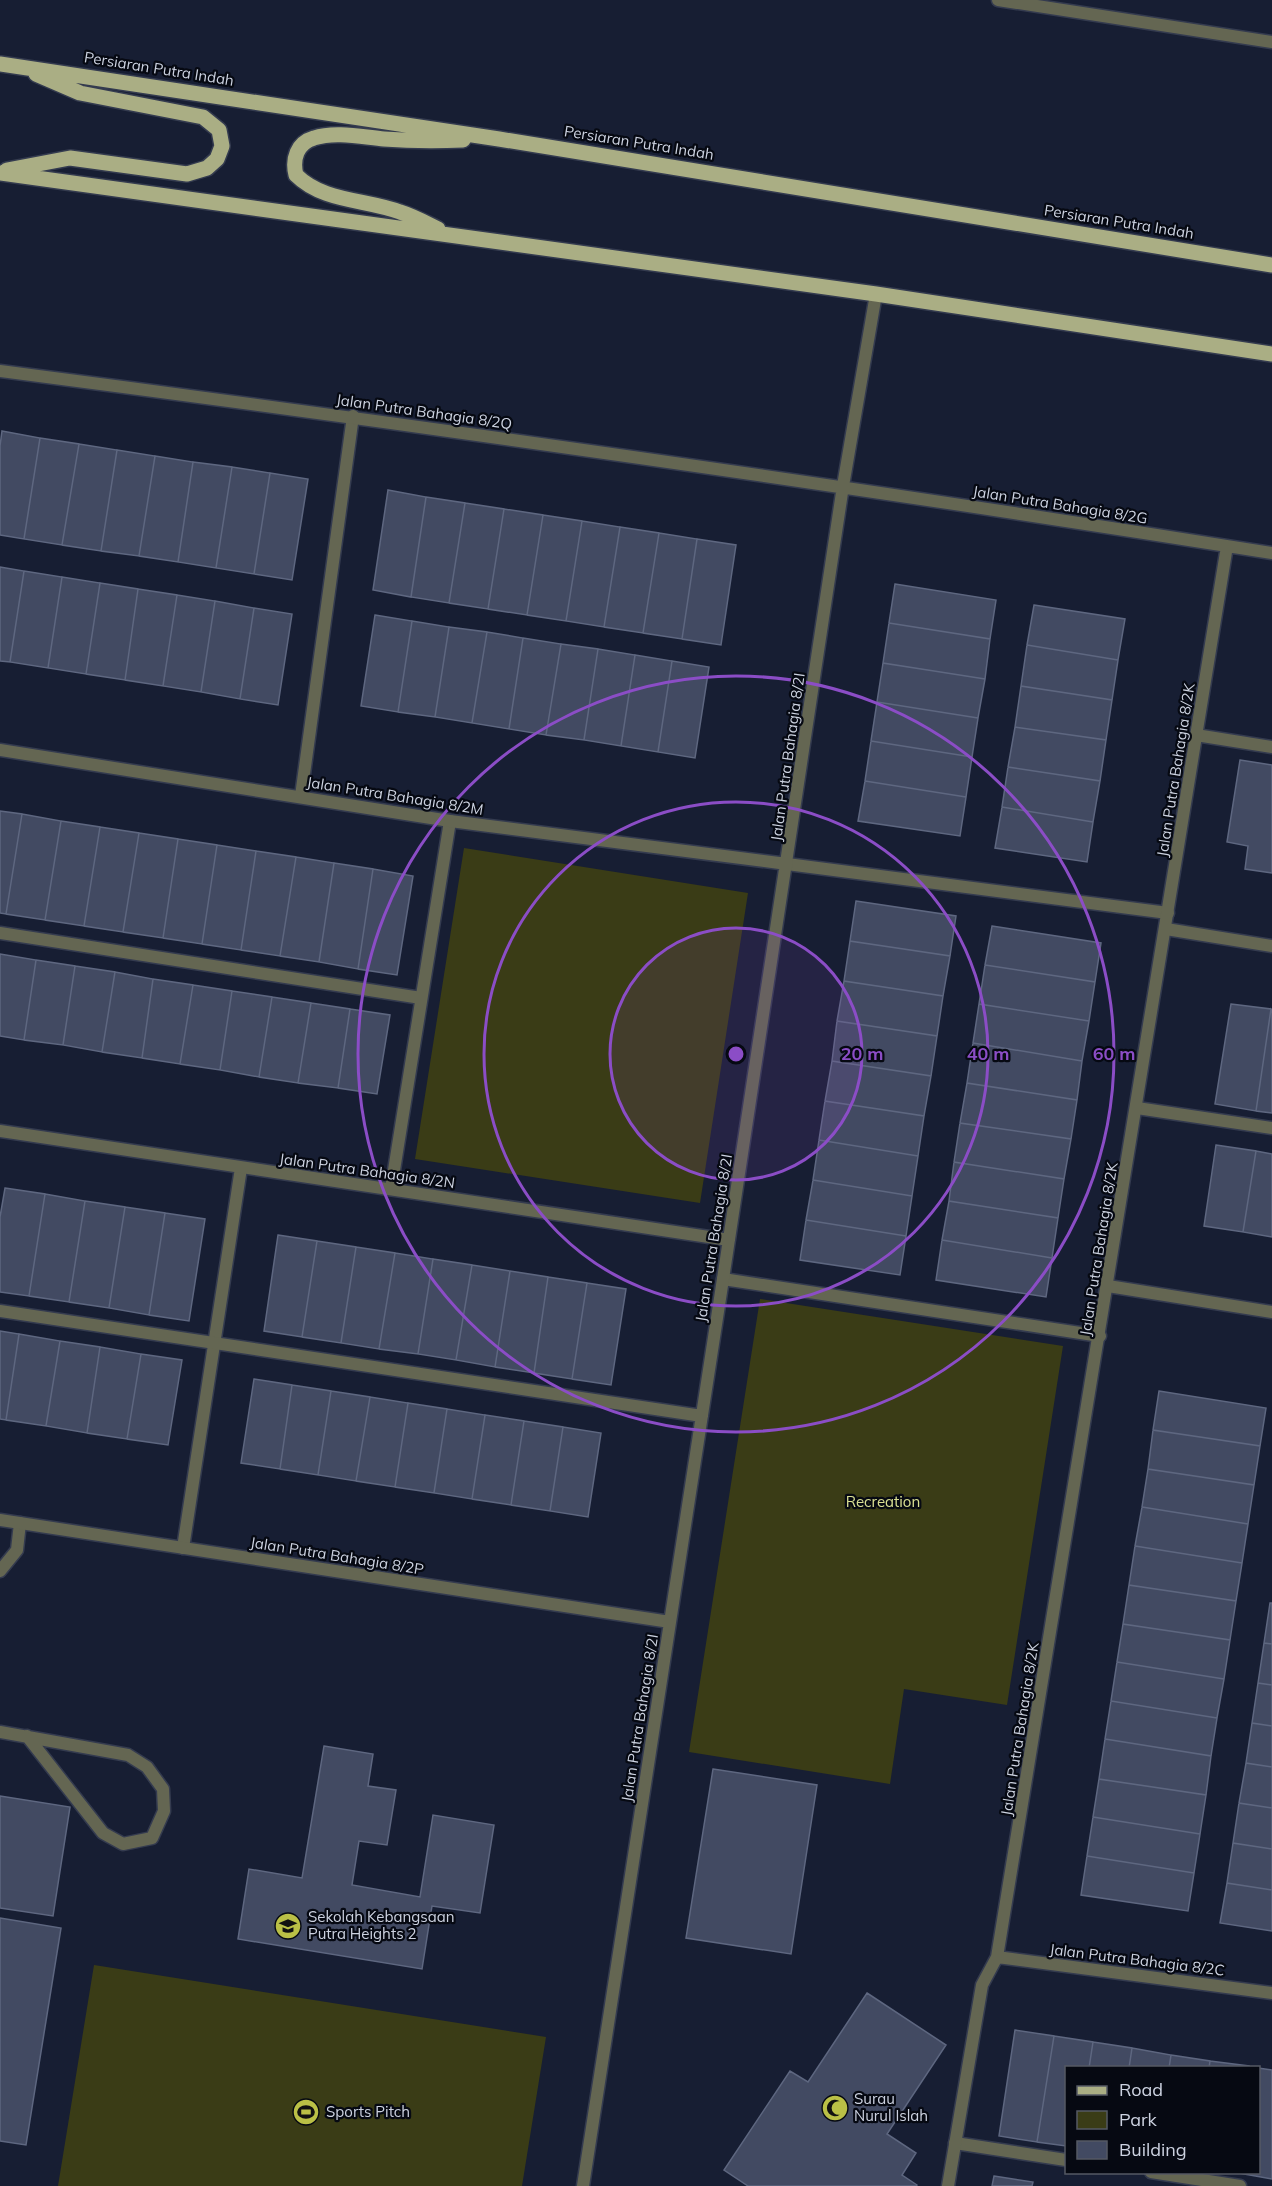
<svg xmlns="http://www.w3.org/2000/svg" width="1272" height="2186" viewBox="0 0 1272 2186" font-family="Mulish,sans-serif">
<style>
.green{fill:#3a3c16}
.building{fill:#424a62;stroke:#5e6780;stroke-width:1.5}
.lines{fill:none;stroke-linecap:round;stroke-linejoin:round}
.service-casing{stroke:#343b4f;stroke-width:15}
.minor-casing{stroke:#343b4f;stroke-width:15}
.primary-casing{stroke:#343b4f;stroke-width:18}
.service{stroke:#646652;stroke-width:12}
.minor{stroke:#646652;stroke-width:12}
.primary{stroke:#aaae84;stroke-width:15}
.ring{fill:none;stroke:#8b4dc6;stroke-width:3}
.labels{text-anchor:middle;stroke-width:4.5;stroke-linejoin:round;paint-order:stroke}
.street-label{font-size:15px;fill:#ccd2e0;stroke:#060912}
.park-label{font-size:15px;fill:#dae093;stroke:#060912}
.poi-label{font-size:15px;fill:#ccd2e0;stroke:#060912;text-anchor:start}
.centre{fill:#8b4dc6;stroke:#060912;stroke-width:3}
.ring-label{font-size:18px;text-anchor:middle;font-weight:bold;fill:#8b4dc6;stroke:#060912;stroke-width:4.5;stroke-linejoin:round;paint-order:stroke}
</style>
<rect width="100%" height="100%" fill="#171e33"/>
<path class="green" d="M464,848L748,893L700,1203L415,1159Z
M760,1299L1063,1346L1007,1705L904,1689L890,1784L689,1752Z
M94,1965L546,2037L522,2186H58Z"/>
<path class="building" d="M2,431L40,438L24,539L0,535V446Z
M40,438L79,444L62,545L24,539Z
M79,444L117,450L101,551L62,545Z
M117,450L155,456L139,556L101,551Z
M155,456L193,462L178,562L139,556Z
M193,462L232,467L216,568L178,562Z
M232,467L270,473L254,574L216,568Z
M270,473L308,479L292,580L254,574Z
M388,490L426,497L411,597L373,590Z
M426,497L465,503L449,603L411,597Z
M465,503L504,509L488,609L449,603Z
M504,509L543,515L527,615L488,609Z
M543,515L582,521L566,621L527,615Z
M582,521L620,527L604,627L566,621Z
M620,527L659,533L643,633L604,627Z
M659,533L697,539L682,639L643,633Z
M697,539L736,545L721,645L682,639Z
M0,567L24,571L10,662L0,661Z
M24,571L62,577L48,668L10,662Z
M62,577L100,583L86,674L48,668Z
M100,583L138,589L125,680L86,674Z
M895,584L996,600L990,639L889,623Z
M138,589L177,595L163,686L125,680Z
M177,595L215,601L201,692L163,686Z
M215,601L254,608L240,699L201,692Z
M1034,605L1125,619L1118,660L1027,645Z
M254,608L292,614L278,705L240,699Z
M375,615L412,621L398,712L361,706Z
M412,621L449,627L435,717L398,712Z
M889,623L990,639L985,679L883,663Z
M449,627L487,632L472,723L435,717Z
M487,632L523,638L509,729L472,723Z
M523,638L561,644L546,735L509,729Z
M561,644L598,649L584,740L546,735Z
M1027,645L1118,660L1112,700L1021,686Z
M598,649L635,655L621,746L584,740Z
M635,655L672,661L658,752L621,746Z
M672,661L709,667L695,758L658,752Z
M883,663L985,679L978,718L877,702Z
M1021,686L1112,700L1106,740L1015,727Z
M877,702L978,718L972,757L871,741Z
M1015,727L1106,740L1100,781L1008,767Z
M871,741L972,757L966,797L865,781Z
M1240,760L1272,765V873L1245,869L1248,846L1227,842Z
M1008,767L1100,781L1093,822L1002,807Z
M865,781L966,797L960,836L858,821Z
M1002,807L1093,822L1087,862L995,848Z
M0,811L22,814L6,914L0,913Z
M22,814L61,821L45,920L6,914Z
M61,821L100,827L84,926L45,920Z
M100,827L139,833L123,932L84,926Z
M139,833L178,839L163,938L123,932Z
M178,839L217,845L202,944L163,938Z
M217,845L256,851L241,950L202,944Z
M256,851L296,857L280,956L241,950Z
M296,857L334,863L319,962L280,956Z
M334,863L373,869L358,969L319,962Z
M373,869L413,876L397,975L358,969Z
M856,901L956,916L950,956L850,941Z
M992,926L1101,943L1095,982L985,965Z
M850,941L950,956L943,996L844,981Z
M0,954L36,960L24,1040L0,1036Z
M36,960L75,966L63,1045L24,1040Z
M985,965L1095,982L1089,1021L979,1004Z
M75,966L115,972L102,1052L63,1045Z
M115,972L153,979L142,1058L102,1052Z
M153,979L193,985L180,1064L142,1058Z
M844,981L943,996L937,1036L837,1021Z
M193,985L232,991L220,1070L180,1064Z
M232,991L272,997L259,1077L220,1070Z
M272,997L311,1003L298,1083L259,1077Z
M311,1003L350,1009L338,1088L298,1083Z
M979,1004L1089,1021L1082,1061L973,1043Z
M1231,1004L1271,1009L1256,1111L1215,1104Z
M350,1009L390,1015L377,1094L338,1088Z
M1271,1009L1272,1010V1113L1256,1111Z
M837,1021L937,1036L931,1076L832,1061Z
M973,1043L1082,1061L1077,1100L967,1083Z
M832,1061L931,1076L924,1116L825,1101Z
M967,1083L1077,1100L1071,1139L960,1123Z
M825,1101L924,1116L918,1156L819,1140Z
M960,1123L1071,1139L1064,1179L954,1162Z
M819,1140L918,1156L912,1196L813,1180Z
M1216,1145L1256,1151L1243,1232L1204,1226Z
M1256,1151L1272,1154V1237L1243,1232Z
M954,1162L1064,1179L1058,1218L949,1201Z
M813,1180L912,1196L906,1236L806,1220Z
M5,1188L45,1194L29,1296L0,1292V1217Z
M45,1194L85,1201L69,1302L29,1296Z
M85,1201L125,1207L109,1308L69,1302Z
M949,1201L1058,1218L1052,1258L942,1240Z
M125,1207L165,1213L149,1315L109,1308Z
M165,1213L205,1219L189,1321L149,1315Z
M806,1220L906,1236L900,1275L800,1260Z
M278,1235L317,1241L302,1337L264,1331Z
M942,1240L1052,1258L1046,1297L936,1280Z
M317,1241L356,1247L341,1343L302,1337Z
M356,1247L395,1253L379,1349L341,1343Z
M395,1253L433,1259L418,1354L379,1349Z
M433,1259L472,1265L456,1360L418,1354Z
M472,1265L510,1271L495,1367L456,1360Z
M510,1271L548,1277L534,1373L495,1367Z
M548,1277L587,1283L572,1379L534,1373Z
M587,1283L626,1289L611,1385L572,1379Z
M0,1331L19,1334L6,1420L0,1419Z
M19,1334L60,1341L46,1426L6,1420Z
M60,1341L100,1347L87,1433L46,1426Z
M100,1347L141,1354L127,1439L87,1433Z
M141,1354L182,1360L168,1445L127,1439Z
M254,1379L292,1385L280,1469L241,1463Z
M292,1385L331,1391L318,1475L280,1469Z
M331,1391L370,1397L356,1481L318,1475Z
M1159,1391L1266,1408L1260,1446L1153,1430Z
M370,1397L408,1403L395,1487L356,1481Z
M408,1403L447,1409L434,1493L395,1487Z
M447,1409L485,1415L472,1499L434,1493Z
M485,1415L524,1421L511,1505L472,1499Z
M524,1421L563,1427L550,1511L511,1505Z
M563,1427L601,1433L588,1517L550,1511Z
M1153,1430L1260,1446L1254,1485L1148,1469Z
M1148,1469L1254,1485L1248,1524L1142,1507Z
M1142,1507L1248,1524L1242,1563L1135,1546Z
M1135,1546L1242,1563L1236,1601L1129,1585Z
M1129,1585L1236,1601L1230,1640L1123,1624Z
M1270,1603H1272V1644L1264,1643Z
M1123,1624L1230,1640L1224,1679L1117,1662Z
M1264,1643L1272,1644V1685L1258,1683Z
M1117,1662L1224,1679L1217,1718L1111,1701Z
M1258,1683L1272,1685V1726L1252,1723Z
M1111,1701L1217,1718L1211,1756L1105,1739Z
M1252,1723L1272,1726V1767L1246,1763Z
M1105,1739L1211,1756L1206,1795L1099,1779Z
M324,1746L373,1754L368,1786L396,1790L387,1845L359,1841L352,1885L420,1897L433,1815L494,1825L480,1913L432,1906L422,1969L238,1939L249,1869L302,1878Z
M1246,1763L1272,1767V1808L1239,1803Z
M713,1769L817,1785L791,1954L686,1938Z
M1099,1779L1206,1795L1200,1834L1093,1817Z
M0,1796L70,1807L53,1916L0,1908Z
M1239,1803L1272,1808V1849L1233,1843Z
M1093,1817L1200,1834L1194,1873L1087,1856Z
M1233,1843L1272,1849V1890L1227,1883Z
M1087,1856L1194,1873L1188,1911L1081,1895Z
M1227,1883L1272,1890V1931L1220,1923Z
M0,1918L61,1928L26,2145L0,2141Z
M867,1993L946,2045L887,2134L916,2153L902,2175L917,2185L916,2186H748L724,2170L790,2071L808,2082Z
M1015,2030L1054,2036L1037,2142L999,2136Z
M1054,2036L1093,2042L1089,2068H1066V2146L1037,2142Z
M1093,2042L1132,2048L1129,2068H1089Z
M1132,2048L1171,2055L1169,2068H1129Z
M1171,2055L1210,2061L1209,2068H1169Z
M1210,2061L1249,2066V2068H1209Z
M1258,2068L1272,2070V2179L1233,2172H1258Z
M994,2176L1033,2182L1032,2186H992Z"/>
<g class="lines">
<defs>
<path id="service" d="M301,796L353,416
M787,864L1168,913
M0,933L421,998
M1137,1108L1272,1128
M391,1189L450,821
M723,1279L1100,1336
M183,1548L241,1168
M0,1571L17,1550L20,1523
M0,1732L128,1755L147,1767L163,1789L164,1811L152,1838L123,1844L103,1833L27,1736
M955,2143L1066,2160
M1151,2172L1240,2186"/>
<path id="minor" d="M998,0L1272,42
M0,371C425,426 849,486 1272,553
M1196,735L1272,747
M0,750L450,821L787,864
M1166,929L1272,946
M0,1131L729,1240
M1108,1286L1272,1312
M0,1311L702,1416
M0,1520L670,1622
M997,1957L1272,1993
M583,2186L723,1279L843,486L876,294
M948,2186L982,1985L997,1957L1227,546"/>
<path id="primary" d="M0,64L499,139L1272,265
M7,170L70,158L187,174L207,168L217,159L222,146L219,130L203,117L80,93L36,74
M0,173L876,294L1272,354
M438,229C426,223 413,216 400,212C365,199 323,202 296,175C292,159 297,143 314,138C335,131 362,137 384,139C411,141 437,141 463,140"/>
</defs>
<use href="#service" class="service-casing"/>
<use href="#minor" class="minor-casing"/>
<use href="#primary" class="primary-casing"/>
<use href="#service" class="service"/>
<use href="#minor" class="minor"/>
<use href="#primary" class="primary"/>
</g>
<circle cx="736" cy="1054" r="126" fill="#8b4dc6" fill-opacity=".12"/>
<g class="ring">
<circle cx="736" cy="1054" r="126"/>
<circle cx="736" cy="1054" r="252"/>
<circle cx="736" cy="1054" r="378"/>
</g>
<defs>
<symbol id="school-disc" viewBox="-11 -11 22 22"><circle r="9.5" fill="#bac046" stroke="#060912"/><path d="M0-5L7-2L0 1L-7-2ZM-4 1L0 2.5L4 1V4Q0 6-4 4Z" fill="#111"/></symbol>
<symbol id="mosque-disc" viewBox="-11 -11 22 22"><circle r="9.5" fill="#bac046" stroke="#060912"/><path d="M3.5-4.9A6 6 0 1 0 3.5 4.9A5 5 0 1 1 3.5-4.9Z" fill="#111"/></symbol>
<symbol id="stadium-disc" viewBox="-11 -11 22 22"><circle r="9.5" fill="#bac046" stroke="#060912"/><path d="M0-5a6.5 5 0 1 0 0 10a6.5 5 0 1 0 0-10ZM-3.5-1.8h7v3.6h-7Z" fill="#111"/></symbol>
</defs>
<g fill-rule="evenodd">
<use href="#school-disc" x="273" y="1911" width="30" height="30"/>
<use href="#mosque-disc" x="820" y="2093" width="30" height="30"/>
<use href="#stadium-disc" x="291" y="2097" width="30" height="30"/>
</g>
<g class="labels">
<g class="street-label">
<text transform="translate(159 69) rotate(9)" y="5">Persiaran Putra Indah</text>
<text transform="translate(639 143) rotate(9)" y="5">Persiaran Putra Indah</text>
<text transform="translate(1119 222) rotate(9)" y="5">Persiaran Putra Indah</text>
<text transform="translate(424 412) rotate(8)" y="5">Jalan Putra Bahagia 8/2Q</text>
<text transform="translate(1060 505) rotate(9)" y="5">Jalan Putra Bahagia 8/2G</text>
<text transform="translate(788 757) rotate(-82)" y="5">Jalan Putra Bahagia 8/2I</text>
<text transform="translate(1176 770) rotate(-81)" y="5">Jalan Putra Bahagia 8/2K</text>
<text transform="translate(395 796) rotate(9)" y="5">Jalan Putra Bahagia 8/2M</text>
<text transform="translate(367 1171) rotate(8)" y="5">Jalan Putra Bahagia 8/2N</text>
<text transform="translate(714 1238) rotate(-81)" y="5">Jalan Putra Bahagia 8/2I</text>
<text transform="translate(1099 1249) rotate(-81)" y="5">Jalan Putra Bahagia 8/2K</text>
<text transform="translate(337 1556) rotate(9)" y="5">Jalan Putra Bahagia 8/2P</text>
<text transform="translate(640 1718) rotate(-81)" y="5">Jalan Putra Bahagia 8/2I</text>
<text transform="translate(1020 1729) rotate(-81)" y="5">Jalan Putra Bahagia 8/2K</text>
<text transform="translate(1137 1960) rotate(7)" y="5">Jalan Putra Bahagia 8/2C</text>
</g>
<g class="park-label">
<text x="883" y="1507">Recreation</text>
</g>
<g class="poi-label">
<text x="308" y="1922">Sekolah Kebangsaan<tspan x="308" dy="17">Putra Heights 2</tspan></text>
<text x="854" y="2104">Surau<tspan x="854" dy="17">Nurul Islah</tspan></text>
<text x="326" y="2117">Sports Pitch</text>
</g>
</g>
<circle cx="736" cy="1054" r="9" class="centre"/>
<g class="ring-label">
<text x="862" y="1060">20 m</text>
<text x="988" y="1060">40 m</text>
<text x="1114" y="1060">60 m</text>
</g>
<rect x="1065" y="2066" width="195" height="108" fill="#060912" stroke="#555964" stroke-width="1.5"/>
<rect x="1077" y="2086" width="30" height="9" fill="#aaae84" stroke="#555964" stroke-width="1.5"/>
<text x="1119" y="2096" font-size="18" fill="#ccd2e0">Road</text>
<rect x="1077" y="2111" width="30" height="18" fill="#3a3c16" stroke="#555964" stroke-width="1.5"/>
<text x="1119" y="2126" font-size="18" fill="#ccd2e0">Park</text>
<rect x="1077" y="2141" width="30" height="18" fill="#424a62" stroke="#555964" stroke-width="1.5"/>
<text x="1119" y="2156" font-size="18" fill="#ccd2e0">Building</text>
</svg>
